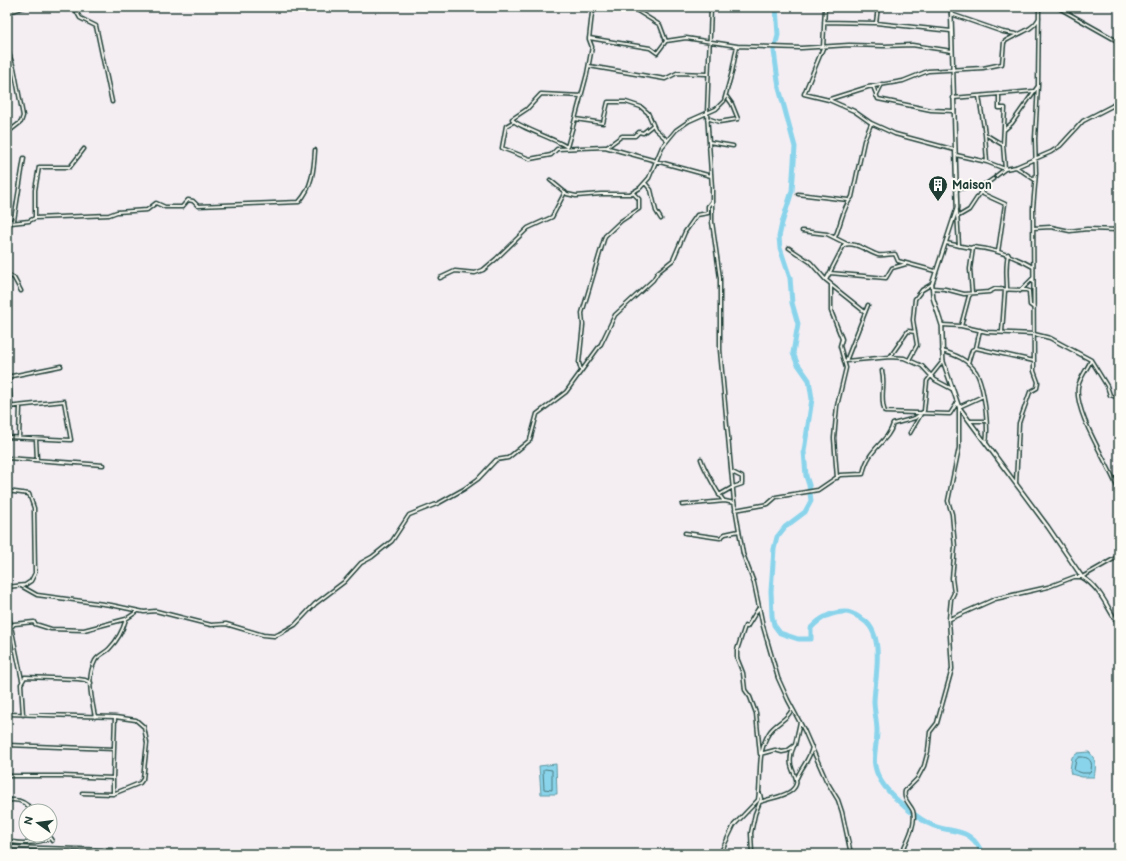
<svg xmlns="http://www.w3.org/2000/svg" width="1126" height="861" viewBox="0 0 1126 861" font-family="'Balsamiq Sans',sans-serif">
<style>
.water{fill:#8ad4eb;stroke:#5f98a2}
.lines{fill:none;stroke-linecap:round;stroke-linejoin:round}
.shore{stroke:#4a797d;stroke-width:1}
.river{stroke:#8ad4eb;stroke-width:5}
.minor-casing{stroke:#1f3d34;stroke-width:5}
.tertiary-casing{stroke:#1f3d34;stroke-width:5.5}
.minor{stroke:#fdfcf7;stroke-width:2}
.tertiary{stroke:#fdfcf7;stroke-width:2.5}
.labels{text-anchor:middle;stroke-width:4;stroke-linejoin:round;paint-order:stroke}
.poi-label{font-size:12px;font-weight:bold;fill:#1f3d34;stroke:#fdfcf7;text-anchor:start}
</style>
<rect width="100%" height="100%" fill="#f4eef3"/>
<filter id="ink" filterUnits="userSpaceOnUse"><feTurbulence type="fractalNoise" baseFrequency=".025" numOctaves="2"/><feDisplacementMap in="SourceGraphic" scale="8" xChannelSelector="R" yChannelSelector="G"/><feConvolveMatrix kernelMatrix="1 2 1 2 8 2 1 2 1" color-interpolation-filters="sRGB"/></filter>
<g filter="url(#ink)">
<path class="water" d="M1089,752C1097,760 1096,767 1094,777H1082L1071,774L1070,770L1072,757L1078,753Z
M556,764L557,794H541L539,766Z"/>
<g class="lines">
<path class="shore" d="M1079,757C1090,756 1094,762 1090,773H1082L1074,770L1076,760Z
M545,769L552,770V790L544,789L543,771Z"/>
<path class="river" d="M776,7L778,35L774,51L779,88L795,147L792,191L782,223L779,237L780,248L790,278L792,303L798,324L793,353L797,363L809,380L812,399L804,451L806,476L809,485L811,501L805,512L785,527L777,537L774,549L771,591L772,616L774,625L780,633L798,639H811V628C820,618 831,612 845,612C852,612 857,616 862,619C886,633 875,677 874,701C874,711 877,721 877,731C877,751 869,761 881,781C889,795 918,820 934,826C953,833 969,828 980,849L979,854"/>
<defs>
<path id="minor" d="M74,7L80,18L96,26L112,102
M631,7L660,25L666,41
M711,7L707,113L712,188V222L720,278V350L734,501L743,554L754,583L763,626L778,678L788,700L804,730L826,780L838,800L842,812L851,854
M825,7L823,48L804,94L829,100L854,111L871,123L895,134L955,150
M1057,7L1119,42
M7,13L25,7
M951,14L1003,32L1016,34
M824,22L876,23L951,31
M876,23L878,7
M589,38L650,48L657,53L666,41L686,38L737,46L801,48L849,45L885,46L912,45L952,51
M1117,40L1119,52
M7,48L14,68L23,116L21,122L7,133
M1119,60L1117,71L1119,76
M589,66L665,79L677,73L707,74
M873,86L878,99L931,110L954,111
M582,96L541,94L527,109L512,119C515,126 558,140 567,147L575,119L603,123L608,102H626L641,107L648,113L655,129L667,140
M876,96L882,84
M979,96L985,134L987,162
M999,96V108H1005L1003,145L1005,169
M953,98L1034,91
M830,99L868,87L903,81L928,71L983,68L1002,64L1004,42C1015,34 1033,31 1039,18
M707,118L719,122L738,119L732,104L727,97
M575,119L587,74L592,47L589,39L592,13L598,7
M513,122L506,126L502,148L530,159L551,155L557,149L605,147L711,176
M1004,130L1012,123L1038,86
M985,134L1003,145
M709,142L733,146
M607,147L622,136H635L639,132L643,133L653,125
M956,155L987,162L1005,169
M1016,167L1035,180
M996,176L1005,169L1016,167L1051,152L1060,146L1083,121L1112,106L1119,100
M550,180L567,194L576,196L601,194H630L640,188L649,178L662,147L676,130L689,121L716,109L724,101L732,72L737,46
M645,183L651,190L656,211L661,219
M957,189L986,184L993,179
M981,193L1005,204L998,252
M798,194L848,200
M957,211L959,246
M957,217L969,210L986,184
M35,218L109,215L117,212L147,210L156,203L165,207H182L188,200L193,201L198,206L299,202C312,188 314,169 315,150
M7,223L14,220L24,158
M11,223L29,221L35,218V190L39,167H70L84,149
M1033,228L1051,227L1070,231L1087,229L1119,230
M802,231L827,234L847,244
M835,237C841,225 843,206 852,197L864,141L871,124
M946,243L971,248L973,247C995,249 1014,256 1033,267
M789,248L810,262L826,280
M830,273L886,278L892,268L906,264
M7,274L14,278L21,291
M440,278L455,271L475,273L483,270L496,259L528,228L552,217L565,192
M831,285L865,312
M932,288L945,289L964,294L989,292L995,289L1026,290L1029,291L1030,305L1034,308
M1007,290C1007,277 1005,268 1008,254
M1020,291L1033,278
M868,305L846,361L890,357L904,358L922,366L935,380L952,389
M942,325L961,326L987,332L1034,334L1050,338L1091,360L1107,386L1110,395L1119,398
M961,326L969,296L972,293L970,269L973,248
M1002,332L1005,290
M976,348L1034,361
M942,351C956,355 967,359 976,372C984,385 989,427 986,442
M890,357L908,331L915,332
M909,360L917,345L913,320L915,299L922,290L932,284
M1091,360C1088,368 1079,379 1078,387C1074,414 1110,465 1119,492
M968,363L972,350L976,348L980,330
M581,370L579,363L583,325L582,313L605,236L621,221L639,209V199L633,193
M882,371C886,385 879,397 885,412L950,414L957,403
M9,376L11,407
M7,377L61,366
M7,407L64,401L71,440L7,437
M970,421H986
M910,433L921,414
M19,438L20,406
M36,439L37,460
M7,458L103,465
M701,459C703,466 719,496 724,501
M837,478L834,438L837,406L846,368L840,346L842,339L831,311V284L826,280L844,245C855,241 868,252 878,255C883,256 890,254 895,254L898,261L935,271
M1016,483L1019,423L1030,392L1037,388L1038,382L1034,371L1033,208L1036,173L1035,139L1038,85L1039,7
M7,491L29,494L34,508L35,573L31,581L25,585L7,587
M719,495L733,487L742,484V477L732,472
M682,505L725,501L734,503
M735,510L768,504L776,497L818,490L840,475L863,474C868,447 888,443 893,424L915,418L924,411L927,381L943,361
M685,533L720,538L725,534L739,531
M21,586L37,595L111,605L144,612L156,611L211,625L226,624L263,635L274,636L279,634L295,625L315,604L344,582L361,563L372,557L392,541L409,515L439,503L464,489L478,479L496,460L508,458L530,440L537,414L566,392L601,344L615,315L653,280L658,272L673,260L685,232L697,215L708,213V206L712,201
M7,607L22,680
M758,609L747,627L745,626L737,650V658L743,673L745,690L750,697L756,713L760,754L775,750L782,752L787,751L795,745L800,722
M950,619L995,599L1048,587L1074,577H1082L1119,556
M7,632L14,624L34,622L35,624L51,629L84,630L126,619L138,611
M7,714L115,717L136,720L144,727L147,743L143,779L140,783L113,794L82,793
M23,715L21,684L25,677L78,679L85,680L91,683
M95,717C92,700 86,678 95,661C97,656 105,653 109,649C117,641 123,630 126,619
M7,745L114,749
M7,776H62L113,778V794
M113,778L115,717
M797,778C801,767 810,760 812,747
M7,801C18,798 26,802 33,811
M760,802C770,798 783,797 791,791C802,782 793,775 791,765C790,759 791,752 794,746
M48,835L52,841
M7,840C17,845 40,843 50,838
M7,847L112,850
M720,854L734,825L758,800C762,777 756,754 769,733C775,723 788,720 792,709
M752,854L751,833L755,814L761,799L760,794
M901,854C906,843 917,824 913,811C910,804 903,800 905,791L917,779L924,766L928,751L930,732L937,723L952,669L949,619L951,599L954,593L952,578L955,547L952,514L948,501L959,448V407L983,396"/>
<path id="tertiary" d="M951,7L957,208L932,284L933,298L942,326L943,361L959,407L1048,527L1082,577C1101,588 1107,608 1119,625"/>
</defs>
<use href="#minor" class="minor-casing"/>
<use href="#tertiary" class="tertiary-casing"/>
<use href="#minor" class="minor"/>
<use href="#tertiary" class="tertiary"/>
</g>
</g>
<defs>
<symbol id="building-pin" viewBox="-11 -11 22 30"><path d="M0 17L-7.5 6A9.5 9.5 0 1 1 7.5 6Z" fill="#1f3d34" stroke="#fdfcf7"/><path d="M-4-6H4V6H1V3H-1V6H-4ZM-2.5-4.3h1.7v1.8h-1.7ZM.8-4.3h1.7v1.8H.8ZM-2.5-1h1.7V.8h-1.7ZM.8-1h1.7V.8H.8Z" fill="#fff"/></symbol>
</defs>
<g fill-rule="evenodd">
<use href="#building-pin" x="927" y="174" width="22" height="30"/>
</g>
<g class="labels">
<g class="poi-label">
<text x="952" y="189">Maison</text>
</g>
</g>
<rect width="1126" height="861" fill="none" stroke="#fdfcf7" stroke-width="24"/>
<rect x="12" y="12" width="1102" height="837" fill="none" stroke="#1f3d34" stroke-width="1.5" filter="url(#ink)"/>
<g transform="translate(38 823) rotate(284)"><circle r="19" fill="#fdfcf7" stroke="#a4b0a9"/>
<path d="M0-3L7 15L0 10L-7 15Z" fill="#1f3d34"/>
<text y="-6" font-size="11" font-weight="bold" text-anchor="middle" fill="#1f3d34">N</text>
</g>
</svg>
